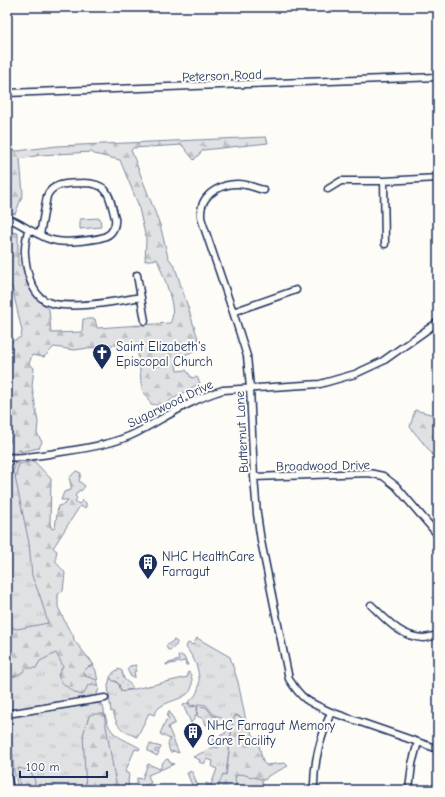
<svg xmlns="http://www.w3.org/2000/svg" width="445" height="797" viewBox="0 0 445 797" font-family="'Comic Neue',sans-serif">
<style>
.grass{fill:url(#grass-tufts);stroke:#7e88a0}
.forest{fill:url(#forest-firs);stroke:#7e88a0}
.garden{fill:url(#garden-dots);stroke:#7e88a0}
.pitch{fill:#e0e1e3;stroke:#7e88a0}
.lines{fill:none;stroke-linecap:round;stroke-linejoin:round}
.minor-casing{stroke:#1b2f5e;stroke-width:9}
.major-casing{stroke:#1b2f5e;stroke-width:11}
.minor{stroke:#fdfcf7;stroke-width:6}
.major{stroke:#fdfcf7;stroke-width:8}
.labels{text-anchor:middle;stroke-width:4;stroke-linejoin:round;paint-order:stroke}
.street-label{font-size:13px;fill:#1b2f5e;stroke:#fdfcf7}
.poi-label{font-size:13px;fill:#1b2f5e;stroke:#fdfcf7;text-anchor:start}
</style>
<defs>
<pattern id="grass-tufts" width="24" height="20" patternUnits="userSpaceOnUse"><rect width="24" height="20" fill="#e0e1e3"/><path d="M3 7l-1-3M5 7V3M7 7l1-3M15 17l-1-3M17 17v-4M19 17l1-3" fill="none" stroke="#c0c1c5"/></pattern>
<pattern id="forest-firs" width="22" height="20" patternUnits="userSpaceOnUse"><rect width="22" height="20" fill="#e0e1e3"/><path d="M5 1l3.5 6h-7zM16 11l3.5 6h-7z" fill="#c0c1c5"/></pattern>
<pattern id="garden-dots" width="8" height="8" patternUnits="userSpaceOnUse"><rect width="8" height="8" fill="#e0e1e3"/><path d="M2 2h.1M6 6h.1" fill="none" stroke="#c0c1c5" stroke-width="1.8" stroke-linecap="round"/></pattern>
</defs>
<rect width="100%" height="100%" fill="#fdfcf7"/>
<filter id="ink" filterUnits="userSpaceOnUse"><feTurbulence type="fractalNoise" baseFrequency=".025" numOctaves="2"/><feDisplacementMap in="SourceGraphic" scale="8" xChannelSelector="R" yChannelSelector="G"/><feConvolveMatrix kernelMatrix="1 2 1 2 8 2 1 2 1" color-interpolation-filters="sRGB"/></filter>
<g filter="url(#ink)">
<path class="grass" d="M19,462L55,609L67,637L90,659L96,671L99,689L97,694L94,696L95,704L98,703L103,706C109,736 114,734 140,748L139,750L135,749L125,772L129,774L128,782L130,790H119V788L114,790H18L14,771L10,727L12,721L9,708L10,707L7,703V465Z
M197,638L230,657L238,682L247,726L242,718L236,715L233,720L226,775H223L218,787L219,790H214L212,786L207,787L206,784V783L211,785L217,769L212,766L213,761L207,759L204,764L199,762L200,760L193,757L214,747L218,748L219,745L215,743L213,739L226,733L223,727L225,726L221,717L214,715L206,705L198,704L192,706L188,702C204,693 200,671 193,658C191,654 188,651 186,647L188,643L193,645Z
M174,640L177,642C177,646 172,650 168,650L166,646Z
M181,655L184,657L188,665H186L185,661L166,665V664L179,660L178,656Z
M189,672C191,675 192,677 192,681C195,699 170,699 160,707C157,709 156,712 154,715L149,713L137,737C122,731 117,728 113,711L111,712L108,686L110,678L119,684L121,691L130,690L188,677L187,673Z
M188,703L190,707L197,706C198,713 195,718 191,723L183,705Z
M198,706L206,707L213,716L220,719L206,725L204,719L197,716Z
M169,711L175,723L168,727L179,753L173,751L172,752H170L168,744L170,739L160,734L166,720L168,721L169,718L167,717Z
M150,744L161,747L159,751L157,749L155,750V752H159L157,756L148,751V748Z
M167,759L169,760V762L174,764L148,775L151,783L141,787L142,790H139L137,784V778L142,779L148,764L160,769L163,762Z
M235,769L261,772L263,790H233Z
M190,771L193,773L199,790H194L187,773H189Z"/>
<path class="forest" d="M266,137L268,143L203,150L194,160L182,145L133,148L131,150L160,225L168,257L175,267L201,348L175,359L177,371L186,370L192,378L197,377L200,383L161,406L151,404L142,389L137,345H112L74,350L54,347L44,357L32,355L29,364L34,368L32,386L38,422L37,433L42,442L39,448L20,452L21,450L17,451L18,455L7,454V443L11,442L7,418V344L21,337L22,331L12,287H7L9,268V233L18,232V265L23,266C29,287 31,295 49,309L51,333L82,332L83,319H95L97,328L170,323C179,311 162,273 157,259L145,261L146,239L138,204L120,160L94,154L92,152L40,155L20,159L23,194L15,214L7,212V155L11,150L17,151L57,146Z
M415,410L438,416V461L410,427Z
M34,461L51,479L50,524L52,529L55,528L58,506L65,504L69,500H61L64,492L71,490V485L69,478L76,471L81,473L79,481L85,486L81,491L79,490L75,496L77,498L75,501L79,504L83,500L86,503V507L84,508L80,506L53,548L57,551C53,564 59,564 65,573L63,591L58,594V607L68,628L73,634L74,640L94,665L88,667L84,671L85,676L97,680V686L88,685L84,694L81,695C73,692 60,684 58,675L63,666L56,653L40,661L36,668H26L23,672L13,677L7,675V611L10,624L13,628L17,629L48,623L41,599L32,576L29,543L15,477L19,464Z
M16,463L12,475H7V466Z
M92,714H104L115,779L119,790H86L83,735L89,716Z
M236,715L242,718L254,736L257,737L263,762L266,765L285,763L288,766L268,776L265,780L241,774L236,776L235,779L237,790H219L218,787L223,774L226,775L233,720Z
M18,768C31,770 36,775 35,790H20Z"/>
<path class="garden" d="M136,665V671L134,672L135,677H131L127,669L130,666Z
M119,669L122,671L124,679L132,686L133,689L126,690L124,692L121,691L119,684L117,683L116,681H113L110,677L114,672Z"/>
<path class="pitch" d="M100,218L101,227L80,229V219Z"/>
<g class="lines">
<defs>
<path id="minor" d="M7,93L438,77
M384,181L385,244
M83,183C110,183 109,196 115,218C116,225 113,233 106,236C99,240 66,243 57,241C50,240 45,238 40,235L47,196C53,182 69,184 83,183Z
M328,189L341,181H384L438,178
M264,190C258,189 252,186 246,185C226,181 200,192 201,215C201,219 203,224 204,227L233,312L247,356L250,388L254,477L257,514L261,541L289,679C302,700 308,702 331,712
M7,218C19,222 28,230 40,235
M28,229C27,237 24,246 25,254C26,269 31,292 44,300C62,312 119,301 141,297
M137,275L145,321
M233,312L296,290
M7,457C21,459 35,456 49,454C79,449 111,446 138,432C166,417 192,399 223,390L320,384L355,374L383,361L438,322
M254,477L369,473L383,476L396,486L438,535
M371,605C386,619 400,637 423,638C427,638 433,636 438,635
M7,714L105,698
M314,790C313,762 321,737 331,712L438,749
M409,790L412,764L418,742"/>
<path id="major" d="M7,778L9,790"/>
</defs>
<use href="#minor" class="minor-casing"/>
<use href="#major" class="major-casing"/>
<use href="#minor" class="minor"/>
<use href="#major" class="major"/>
</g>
</g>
<defs>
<symbol id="church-pin" viewBox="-11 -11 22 30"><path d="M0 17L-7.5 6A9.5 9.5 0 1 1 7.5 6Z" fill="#1b2f5e" stroke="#fdfcf7"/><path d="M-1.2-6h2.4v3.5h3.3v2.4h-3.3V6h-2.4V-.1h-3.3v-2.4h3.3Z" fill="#fff"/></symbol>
<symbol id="building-pin" viewBox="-11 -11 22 30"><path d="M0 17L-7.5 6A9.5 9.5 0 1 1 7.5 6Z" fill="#1b2f5e" stroke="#fdfcf7"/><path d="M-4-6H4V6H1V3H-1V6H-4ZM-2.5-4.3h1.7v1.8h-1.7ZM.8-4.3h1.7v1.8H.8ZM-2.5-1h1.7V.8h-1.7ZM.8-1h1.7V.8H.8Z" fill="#fff"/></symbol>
</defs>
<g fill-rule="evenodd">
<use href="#church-pin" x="91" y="342" width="22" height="30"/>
<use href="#building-pin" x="137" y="552" width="22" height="30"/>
<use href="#building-pin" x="182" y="721" width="22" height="30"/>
</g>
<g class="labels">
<g class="street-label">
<text transform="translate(222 75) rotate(-2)" y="5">Peterson Road</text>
<text transform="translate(170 403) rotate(-26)" y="5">Sugarwood Drive</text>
<text transform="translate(241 432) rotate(-93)" y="5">Butternut Lane</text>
<text transform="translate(323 465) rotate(-1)" y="5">Broadwood Drive</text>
</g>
<g class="poi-label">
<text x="116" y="351">Saint Elizabeth's<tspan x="116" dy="15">Episcopal Church</tspan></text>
<text x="162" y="561">NHC HealthCare<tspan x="162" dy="15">Farragut</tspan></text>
<text x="207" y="730">NHC Farragut Memory<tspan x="207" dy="15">Care Facility</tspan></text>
</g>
</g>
<rect width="445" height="797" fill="none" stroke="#fdfcf7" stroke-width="24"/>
<rect x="12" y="12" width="421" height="773" fill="none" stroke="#1b2f5e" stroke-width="1.5" filter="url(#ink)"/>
<path d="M20 771v6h87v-6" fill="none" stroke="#1b2f5e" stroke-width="2"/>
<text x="26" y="771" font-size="12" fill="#1b2f5e" stroke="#fdfcf7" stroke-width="3" paint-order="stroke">100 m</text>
</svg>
